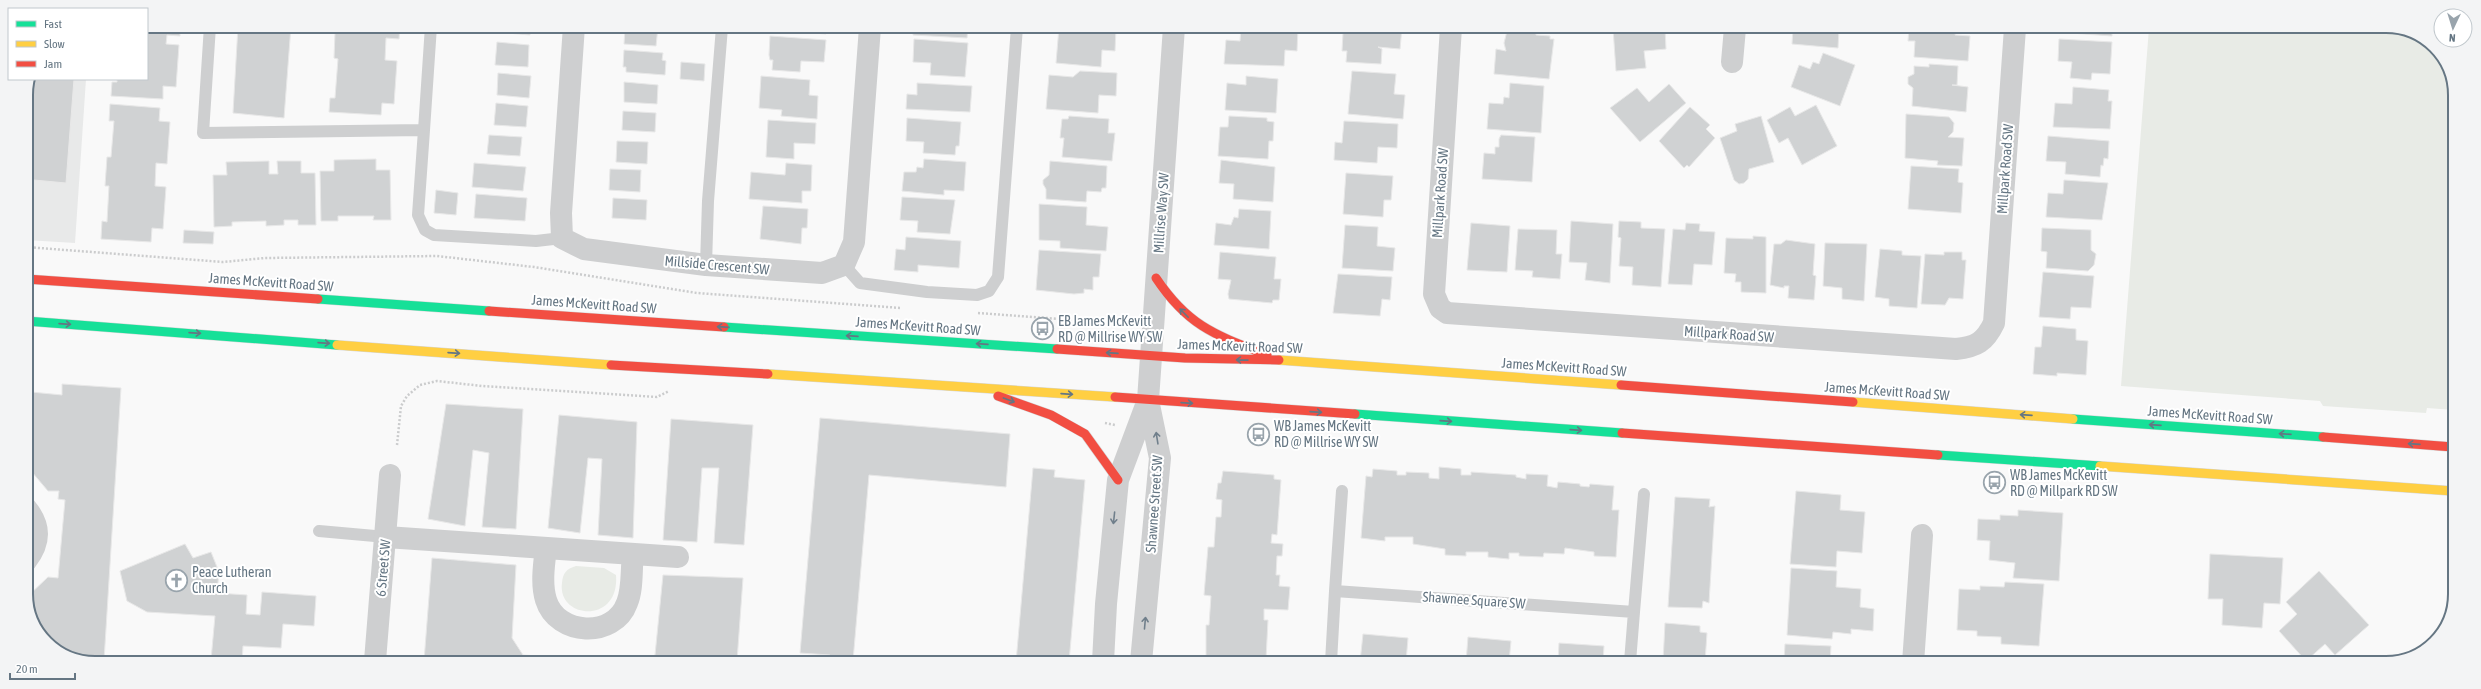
<svg xmlns="http://www.w3.org/2000/svg" width="2481" height="689" viewBox="0 0 2481 689" font-family="'Asap Condensed',sans-serif">
<style>
.built{fill:#e8e9e9}
.green{fill:#e8ebe6}
.building{fill:#d0d2d3;stroke:#e8e8e8}
.lines{fill:none;stroke-linecap:round;stroke-linejoin:round}
.fast-casing{stroke:#d5d6d7;stroke-width:10}
.slow-casing{stroke:#d5d6d7;stroke-width:10}
.jam-casing{stroke:#d5d6d7;stroke-width:10}
.path{stroke:#cbcccd;stroke-width:2.5;stroke-dasharray:2 2;stroke-linecap:butt}
.lane{stroke:#cecfd0;stroke-width:12}
.street{stroke:#cecfd0;stroke-width:22}
.fast{stroke:#16e098;stroke-width:9}
.slow{stroke:#ffcf43;stroke-width:9}
.jam{stroke:#f24e42;stroke-width:9}
.oneway{stroke:#657683}
.oneway2{stroke:#707f8b}
.labels{text-anchor:middle;stroke-width:4;stroke-linejoin:round;paint-order:stroke}
.street-label{font-size:14px;fill:#657683;stroke:#fff}
.poi-label{font-size:14px;fill:#657683;stroke:#fff;text-anchor:start}
.rim{fill:none;stroke:#657683;stroke-width:2}
</style>
<rect width="100%" height="100%" fill="#f9f9f9"/>
<path class="built" d="M29,79H86L75,243L26,240V95Z"/>
<path class="green" d="M2149,28H2403L2438,50L2455,91L2454,410L2427,408L2426,413L2323,406L2320,401L2121,386Z
M576,566L604,568L616,575C620,625 557,619 562,583C563,573 566,569 576,566Z"/>
<path class="building" d="M147,26H180V36L167,35L166,44L179,45L176,87L163,86V99L111,96L112,82H117V79H147Z
M238,26H291L284,118L233,113Z
M340,26H400L399,39L386,38L385,60L397,61L394,104L382,103L381,115L329,112L330,98H335L338,59L334,58L335,33H340Z
M496,26H530V35L496,32Z
M625,27H658L656,46L624,44Z
M778,27H827L826,34L777,30Z
M913,27H968L967,38L913,35Z
M1059,27H1116L1115,51L1102,50L1101,67L1056,63Z
M1241,27H1298L1297,51L1285,50L1284,66L1224,64L1226,40L1240,41Z
M1348,27H1402L1400,49L1378,47L1382,49L1381,64L1346,62L1347,51H1342L1343,33H1348Z
M1613,28H1665L1666,49L1644,51L1646,68L1616,71Z
M1793,28H1839L1838,48L1792,44Z
M1909,28H1957L1955,35L1970,36L1968,61L1914,57L1915,41H1908Z
M2057,28H2112V36L2057,32Z
M1507,31L1536,33V35L1550,36V39H1554L1549,79L1494,74L1496,49L1506,51L1504,43Z
M770,36L826,40L824,62L801,61L800,72L772,70L773,60H770L769,55Z
M914,39L968,43L965,77L930,75L931,63L913,62Z
M2059,39L2112,42L2110,74L2092,73L2091,80L2070,78L2072,62L2058,61Z
M497,42L529,45L528,67L495,65Z
M624,50L663,53L662,60L666,61L665,75L626,72V67H623Z
M1823,53L1855,65L1840,106L1791,87L1799,65L1810,69L1813,62L1819,64Z
M681,62L705,64L704,81L680,79Z
M1929,64L1958,66L1957,85H1952L1968,87L1966,112L1912,106L1913,88L1908,84V77L1914,74V66L1929,67Z
M1080,71L1117,73L1116,96L1099,95L1098,113L1046,109L1049,75L1073,77Z
M1352,71L1396,74L1394,94L1405,95L1403,119L1348,114Z
M498,73L531,76L529,98L497,95Z
M761,76L810,80L809,95L818,96L817,119L781,116L782,110L759,108Z
M1246,76L1278,79L1276,113L1225,110L1227,83L1246,85Z
M29,79H74L66,183L34,180L26,171V95Z
M624,82L658,85L657,104L624,102Z
M917,83L972,86L970,112L906,109L907,94L917,95Z
M1510,83L1544,86L1541,133L1487,129L1489,103L1503,104L1504,97L1509,98Z
M1669,84L1686,103L1640,142L1610,108L1637,88L1649,102Z
M2073,87L2109,90L2108,101H2112L2110,129L2053,127L2055,103L2072,104Z
M496,103L528,106L526,127L494,125Z
M110,104L160,108L159,121L170,122L167,164L156,163L155,186L166,187L163,229L152,228L151,242L101,239L102,221L107,222L109,186H105L107,157H111L114,121H109Z
M1816,105L1837,146L1802,165L1788,138L1779,143L1767,120L1790,107L1795,116Z
M1690,107L1710,125L1706,129L1715,138L1689,167L1687,165L1684,168L1659,141Z
M623,111L656,113L655,132L622,130Z
M1906,114L1949,117L1954,123L1953,132L1948,137L1964,138L1962,166L1937,165L1938,161L1905,158Z
M1069,116L1109,119L1108,133H1115L1112,161L1062,157L1064,138H1060L1062,119H1068Z
M1229,116L1267,118V121L1274,122L1273,141H1269L1268,159L1218,156L1220,127H1228Z
M1761,116L1774,162L1749,169L1748,179L1744,183L1739,184L1734,180L1720,138L1737,131L1735,124Z
M907,118L961,122L959,146H956L955,155L923,153L924,142L906,141Z
M768,120L816,123L815,144L794,143V159L766,157Z
M1344,121L1398,124L1397,148L1378,147L1377,163L1334,160L1335,142L1342,143Z
M489,135L522,137L520,156L487,154Z
M1501,135L1535,137L1532,182L1482,179L1484,153L1495,154V147H1499V139Z
M2048,136L2109,141L2108,159L2104,158L2103,166L2101,165L2100,177L2065,174L2066,162L2046,161Z
M617,141L648,142L647,164L616,162Z
M376,159V170H390L391,220H373L374,216H338V221H321L320,171H334V160Z
M924,159L966,162L964,191L944,190V195L902,191L904,172H916L917,167L923,168Z
M1221,160L1275,167L1273,202L1233,199L1234,184L1219,183Z
M269,161V174H278L277,161H301V173H315L316,225H298V220H284V225L266,226V221L232,222V226L214,227L213,175H227L226,162Z
M1050,161L1107,166L1106,188H1102L1101,192L1087,191L1086,202L1046,199V189L1043,184V180L1049,175Z
M474,163L526,167L523,191L472,187Z
M786,163L812,165L811,191H802V203L749,199L751,172L785,175Z
M1911,166L1959,169L1958,182L1963,183L1961,213L1908,209Z
M610,169L641,170L640,192L609,190Z
M1346,173L1393,176L1391,200H1384L1383,217L1343,214Z
M2064,180L2108,183L2102,220L2046,217L2048,193L2063,194Z
M436,190L458,193L456,215L434,213Z
M476,194L527,198L525,221L474,218Z
M902,197L955,200L950,234L917,232L918,221L900,220Z
M613,198L647,200L646,220L612,218Z
M1039,204L1087,207L1086,225L1108,227L1106,251L1060,248V241L1039,240Z
M763,206L808,209L807,228H802L801,244L760,239Z
M1239,209L1271,211L1269,249L1214,245L1216,223L1231,225L1234,217L1238,218Z
M1571,221L1613,224L1610,283L1585,280L1587,263L1569,262Z
M1619,221L1641,222V228L1665,229L1661,287L1632,285L1633,267L1619,266L1621,238L1618,237Z
M1471,223L1510,226L1507,272L1467,270Z
M1686,223L1700,224L1699,231L1715,232L1712,265L1694,264L1692,285L1668,284L1673,229L1685,230Z
M1345,225L1378,227L1377,246L1395,248L1393,271L1342,268Z
M2042,228L2091,230V250L2096,254L2094,265L2088,271L2046,268L2047,252L2041,251Z
M1518,229L1557,230L1556,254H1562L1560,279L1532,277L1533,271L1515,270Z
M184,230L214,232L213,244L183,243Z
M1753,236L1766,237V293L1741,292V282H1735L1736,274L1724,273L1726,238L1753,239Z
M906,237L961,241L959,268L918,265V272L894,270L896,249L905,250Z
M1786,240L1815,244L1813,275L1816,276L1814,300L1788,298L1789,286H1784V288L1770,285L1774,244H1781Z
M1825,243L1867,244L1864,301L1842,299V288L1823,286Z
M1880,249L1902,251V255L1921,256L1917,308L1889,306V299L1875,297Z
M1039,250L1101,254L1099,277H1093V290L1084,289V293L1074,294L1036,290Z
M1220,252L1276,257L1274,279H1281L1279,300H1273L1272,303L1229,299L1228,294L1231,280L1218,279Z
M1944,252H1962V260H1966L1963,299L1949,298L1945,305L1921,304L1925,254L1944,255Z
M2043,272L2094,276L2091,308L2071,307L2070,319L2039,317Z
M1338,274L1392,277L1390,300L1382,299L1380,316L1333,313Z
M2043,326L2076,329V340L2088,341L2086,375L2057,373V376L2033,374L2035,347H2041Z
M62,384L121,388L104,661H78L43,639L26,598L48,577L58,578L65,500L58,499L59,491H48L26,465V427H28L31,392L62,395Z
M446,404L523,409L516,529L482,527L489,453L473,450L465,526L428,519Z
M559,415L637,422L633,538L598,535L602,459L588,458L580,533L548,528Z
M820,418L1010,434L1006,487L869,475L853,661H829L830,655L800,653Z
M671,419L753,425L744,545L714,543L719,468H702L697,542L663,540Z
M1439,467L1461,469V475H1471V472L1516,475V477L1526,479V474L1548,475L1547,486L1557,488L1558,482L1580,484V486L1589,487L1590,484L1614,486L1612,510H1619L1616,557L1594,556V552L1565,548L1564,554L1544,553L1543,557L1519,556V553H1509V559L1488,557V552H1466V556L1445,555V549L1413,544V537H1385V541L1361,538L1366,476L1372,477L1373,469L1397,471V475H1406V472L1429,473V478L1439,479Z
M1033,468L1055,470L1054,477L1085,480L1069,662H1016Z
M1223,471L1274,475V479L1281,480L1277,535L1272,534L1271,543L1283,544L1282,556H1277L1276,575H1280L1279,586L1290,587L1288,610L1264,609V620H1268L1266,659H1269V662H1203L1204,658H1206V625H1209L1211,596L1204,595L1208,547H1214L1216,517H1221L1222,500L1216,499L1218,483H1221Z
M1796,491L1841,495L1840,510L1865,512L1862,553L1837,551L1836,567L1790,564Z
M1675,497L1710,499L1709,507L1715,506L1709,603L1703,601L1702,608L1668,607Z
M2018,510L2063,513L2059,581L2013,578L2015,563L1989,560L1990,541L1977,540L1978,519L2000,520V515L2018,516Z
M185,544L193,558L211,552L219,572L217,593L247,595L246,614L260,615L262,592L316,596L314,626L283,624L281,648L243,646L242,661L211,660L215,616L147,612L127,601L120,571Z
M2210,554L2283,558L2280,604L2264,603L2262,628L2222,625L2223,599H2208Z
M432,558L516,565L512,638L523,655L568,658V661H424Z
M1791,568L1837,571L1836,587L1861,589L1860,607L1874,609L1873,631L1851,629V634L1833,632L1832,639L1787,635Z
M2319,571L2369,625L2335,655L2325,644L2306,661L2279,631L2297,614L2286,602Z
M663,575L743,578L737,661H647L655,655Z
M2005,582L2044,584L2039,646L2001,644V637L1977,636V631L1957,630L1959,589L1980,590V586L2004,587Z
M1665,623L1700,626V632L1707,633L1705,662H1663Z
M1363,634L1408,638L1406,662H1360Z
M1468,637L1511,641L1509,662H1466Z
M1559,643L1604,646L1603,662H1558Z
M1785,644L1831,646L1830,662H1842H1784Z
M1979,659L2025,660V663H1979Z"/>
<g class="lines">
<defs>
<path id="fast" d="M318,299L489,311
M26,321L337,345
M724,327L1057,349
M1355,414L1622,433
M2073,419L2323,437
M1938,455L2100,466"/>
<path id="slow" d="M337,345L611,365
M1279,360L1621,385
M768,374L1115,397
M1853,402L2073,419
M2100,466L2453,491"/>
<path id="jam" d="M1156,278C1188,326 1215,335 1267,355
M26,279L318,299
M489,311L724,327
M1057,349L1185,358L1279,360
M611,365L768,374
M1621,385L1853,402
M998,396L1051,415L1085,434L1118,480
M1115,397L1355,414
M1622,433L1938,455
M2323,437L2453,447"/>
</defs>
<use href="#fast" class="fast-casing"/>
<use href="#slow" class="slow-casing"/>
<use href="#jam" class="jam-casing"/>
<path class="path" d="M26,247L223,262L265,258L437,256L534,267L697,293L901,308
M978,313L1101,322
M1105,423L1115,425
M397,445L401,406L407,396L420,385L437,381L482,386L657,397L669,391"/>
<path class="lane" d="M210,26L203,133L424,130L431,26
M424,130L418,215L425,230L434,235L536,241L562,238
M706,265L708,201L722,27
M844,265L860,283L927,292L977,295L989,291L998,277L1017,27
M319,531L386,537
M1335,591L1342,491
M1634,612L1644,494
M1331,662L1335,591L1634,612L1630,662"/>
<path class="street" d="M574,26L561,213L562,238L584,249L706,265L822,273L844,265L854,242L870,27
M1451,27L1434,294L1440,308L1447,313L1956,349C1976,347 1985,342 1994,323L2015,28
M1732,62L1735,28
M26,508C41,526 40,543 26,561
M386,537L678,557
M546,548C544,564 541,584 546,600C557,636 614,639 627,603C633,589 631,569 633,554
M375,661L390,475
M1103,662L1106,604L1118,480L1148,400
M1141,662L1160,458L1148,400L1174,27
M1913,663L1922,535"/>
<use href="#fast" class="fast"/>
<use href="#slow" class="slow"/>
<use href="#jam" class="jam"/>
</g>
<defs><path id="oneway-shaft" d="M-6 0H5M1.5-3L5.5 0L1.5 3" fill="none" stroke-width="1.6" stroke-linecap="round" stroke-linejoin="round"/></defs>
<g class="oneway">
<use href="#oneway-shaft" transform="translate(1184 313) rotate(-135)"/>
<use href="#oneway-shaft" transform="translate(65 324) rotate(4)"/>
<use href="#oneway-shaft" transform="translate(723 327) rotate(-176)"/>
<use href="#oneway-shaft" transform="translate(195 333) rotate(4)"/>
<use href="#oneway-shaft" transform="translate(852 336) rotate(-176)"/>
<use href="#oneway-shaft" transform="translate(324 343) rotate(4)"/>
<use href="#oneway-shaft" transform="translate(982 344) rotate(-176)"/>
<use href="#oneway-shaft" transform="translate(454 353) rotate(4)"/>
<use href="#oneway-shaft" transform="translate(1112 353) rotate(-176)"/>
<use href="#oneway-shaft" transform="translate(1242 360) rotate(-179)"/>
<use href="#oneway-shaft" transform="translate(1067 394) rotate(4)"/>
<use href="#oneway-shaft" transform="translate(1009 400) rotate(20)"/>
<use href="#oneway-shaft" transform="translate(1187 403) rotate(4)"/>
<use href="#oneway-shaft" transform="translate(1316 412) rotate(4)"/>
<use href="#oneway-shaft" transform="translate(2026 415) rotate(-176)"/>
<use href="#oneway-shaft" transform="translate(1446 421) rotate(4)"/>
<use href="#oneway-shaft" transform="translate(2155 425) rotate(-176)"/>
<use href="#oneway-shaft" transform="translate(1576 430) rotate(4)"/>
<use href="#oneway-shaft" transform="translate(2285 434) rotate(-176)"/>
<use href="#oneway-shaft" transform="translate(2414 444) rotate(-176)"/>
</g>
<g class="oneway2">
<use href="#oneway-shaft" transform="translate(1157 438) rotate(-99)"/>
<use href="#oneway-shaft" transform="translate(1114 518) rotate(96)"/>
<use href="#oneway-shaft" transform="translate(1145 623) rotate(-85)"/>
</g>
<defs>
<symbol id="bus-ring" viewBox="-11 -11 22 22"><circle r="9.5" fill="#fff" stroke="#99a4ac" stroke-width="1.5"/><path d="M-5-6H5V4H4V6H2V4H-2V6H-4V4H-5ZM-3.5-4V0h7V-4ZM-3.5 1.2v1.5H-2V1.2ZM2 1.2v1.5H3.5V1.2Z" fill="#99a4ac"/></symbol>
<symbol id="church-ring" viewBox="-11 -11 22 22"><circle r="9.5" fill="#fff" stroke="#99a4ac" stroke-width="1.5"/><path d="M-1.2-6h2.4v3.5h3.3v2.4h-3.3V6h-2.4V-.1h-3.3v-2.4h3.3Z" fill="#99a4ac"/></symbol>
</defs>
<g fill-rule="evenodd">
<use href="#bus-ring" x="1030" y="316" width="25" height="25"/>
<use href="#bus-ring" x="1246" y="422" width="25" height="25"/>
<use href="#bus-ring" x="1982" y="470" width="25" height="25"/>
<use href="#church-ring" x="164" y="568" width="25" height="25"/>
</g>
<g class="labels">
<g class="street-label">
<text transform="translate(2005 169) rotate(-86)" y="5">Millpark Road SW</text>
<text transform="translate(1440 193) rotate(-86)" y="5">Millpark Road SW</text>
<text transform="translate(1161 213) rotate(-86)" y="5">Millrise Way SW</text>
<text transform="translate(717 265) rotate(5)" y="5">Millside Crescent SW</text>
<text transform="translate(271 282) rotate(4)" y="5">James McKevitt Road SW</text>
<text transform="translate(594 304) rotate(4)" y="5">James McKevitt Road SW</text>
<text transform="translate(918 326) rotate(4)" y="5">James McKevitt Road SW</text>
<text transform="translate(1729 334) rotate(4)" y="5">Millpark Road SW</text>
<text transform="translate(1240 346) rotate(2)" y="5">James McKevitt Road SW</text>
<text transform="translate(1564 367) rotate(4)" y="5">James McKevitt Road SW</text>
<text transform="translate(1887 391) rotate(4)" y="5">James McKevitt Road SW</text>
<text transform="translate(2210 415) rotate(4)" y="5">James McKevitt Road SW</text>
<text transform="translate(1154 504) rotate(-86)" y="5">Shawnee Street SW</text>
<text transform="translate(383 568) rotate(-85)" y="5">6 Street SW</text>
<text transform="translate(1474 600) rotate(4)" y="5">Shawnee Square SW</text>
</g>
<g class="poi-label">
<text x="1058" y="326">EB James McKevitt<tspan x="1058" dy="16">RD @ Millrise WY SW</tspan></text>
<text x="1274" y="431">WB James McKevitt<tspan x="1274" dy="16">RD @ Millrise WY SW</tspan></text>
<text x="2010" y="480">WB James McKevitt<tspan x="2010" dy="16">RD @ Millpark RD SW</tspan></text>
<text x="192" y="577">Peace Lutheran<tspan x="192" dy="16">Church</tspan></text>
</g>
</g>
<path d="M0 0H2481V689H0ZM95 33H2386A62 62 0 0 1 2448 95V594A62 62 0 0 1 2386 656H95A62 62 0 0 1 33 594V95A62 62 0 0 1 95 33Z" fill="#f3f4f5" fill-rule="evenodd"/>
<path class="rim" d="M95 33H2386A62 62 0 0 1 2448 95V594A62 62 0 0 1 2386 656H95A62 62 0 0 1 33 594V95A62 62 0 0 1 95 33Z"/>
<rect x="8" y="8" width="140" height="72" fill="#ffffff" stroke="#c1c8cd"/>
<rect x="16" y="21" width="20" height="6" fill="#16e098" stroke="#c1c8cd"/>
<text x="44" y="28" font-size="12" fill="#657683">Fast</text>
<rect x="16" y="41" width="20" height="6" fill="#ffcf43" stroke="#c1c8cd"/>
<text x="44" y="48" font-size="12" fill="#657683">Slow</text>
<rect x="16" y="61" width="20" height="6" fill="#f24e42" stroke="#c1c8cd"/>
<text x="44" y="68" font-size="12" fill="#657683">Jam</text>
<g transform="translate(2453 28) rotate(184)"><circle r="19" fill="#ffffff" stroke="#c1c8cd"/>
<path d="M0-3L7 15L0 10L-7 15Z" fill="#99a4ac"/>
<text y="-6" font-size="11" font-weight="bold" text-anchor="middle" fill="#657683">N</text>
</g>
<path d="M10 673v6h65v-6" fill="none" stroke="#657683" stroke-width="2"/>
<text x="16" y="673" font-size="12" fill="#657683" stroke="#ffffff" stroke-width="3" paint-order="stroke">20 m</text>
</svg>
